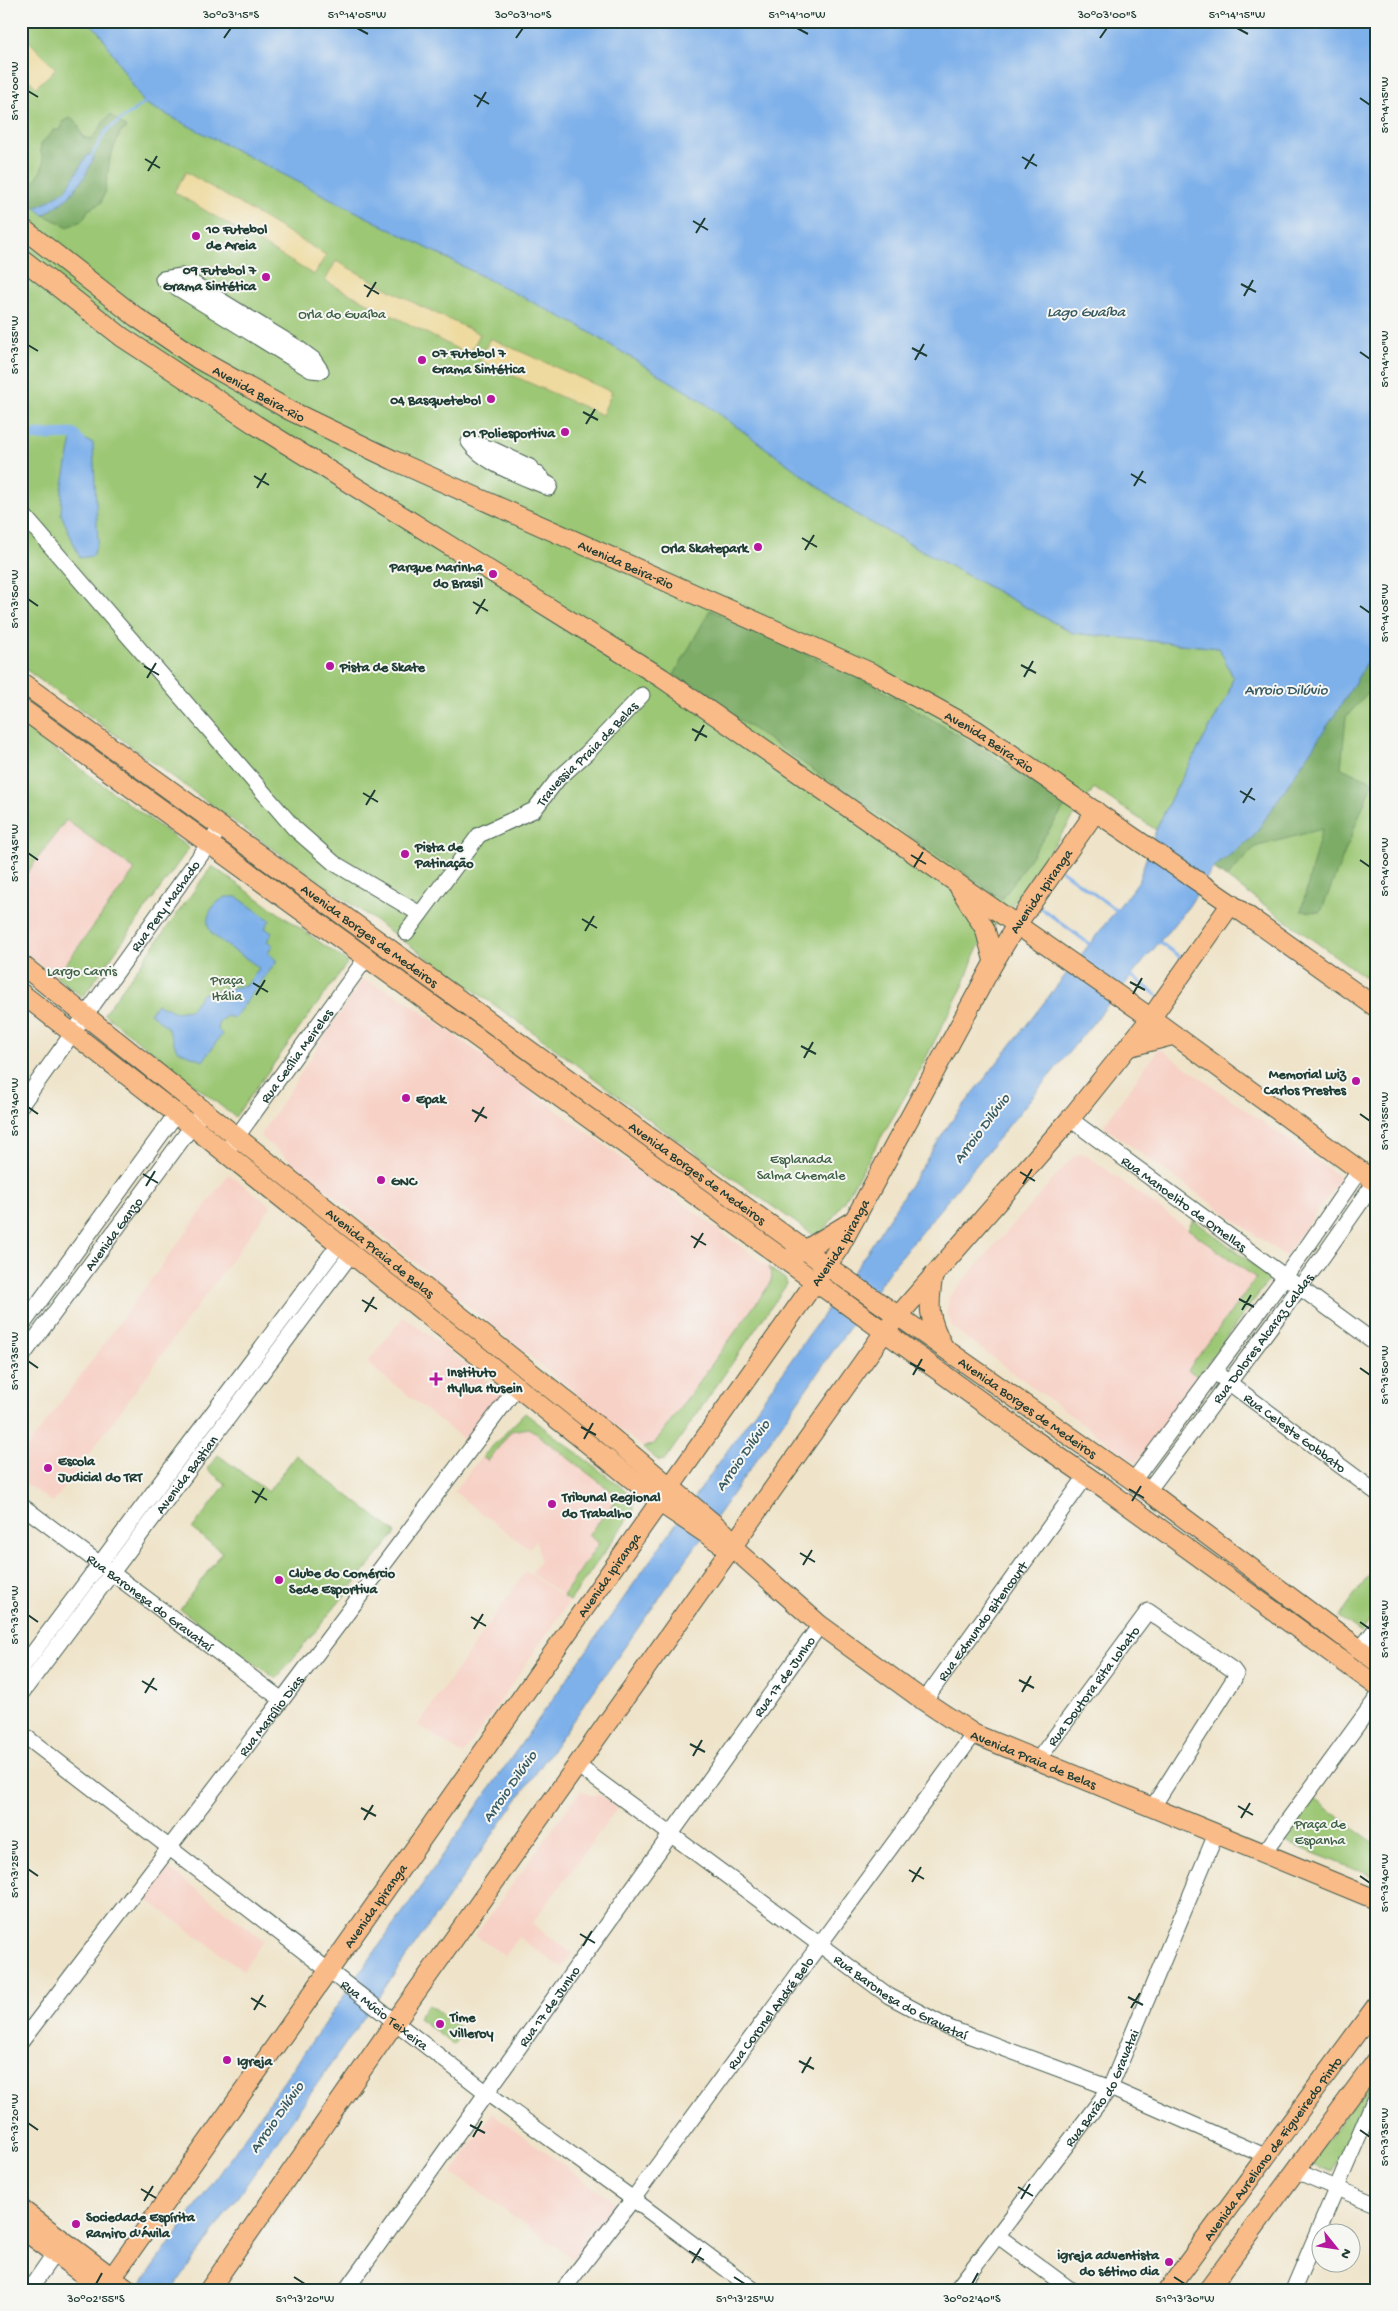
<svg xmlns="http://www.w3.org/2000/svg" width="1398" height="2311" viewBox="0 0 1398 2311" font-family="'Gochi Hand',sans-serif">
<style>
.built{fill:#f7d1c6}
.green{fill:#9cc774;stroke:#5e8254}
.forest{fill:#7dac66;stroke:#4e744d}
.sand{fill:#eeda9e;stroke:#868c69}
.water{fill:#7eb0ea;stroke:#4e768f}
.lines{fill:none;stroke-linecap:round;stroke-linejoin:round}
.stream{stroke:#7eb0ea;stroke-width:3}
.canal{stroke:#7eb0ea;stroke-width:11}
.minor-casing{stroke:#3e564a;stroke-width:17}
.major-casing{stroke:#3e564a;stroke-width:21}
.minor{stroke:#fff;stroke-width:15}
.major{stroke:#f9bc89;stroke-width:19}
.ticks{fill:none;stroke:#1f3d34;stroke-width:2}
.poi-dot{fill:#b5179e;stroke:#f6f6f2;stroke-width:2}
.labels{text-anchor:middle;stroke-width:4;stroke-linejoin:round;paint-order:stroke}
.poi-label{font-size:14px;font-weight:bold;fill:#1f3d34;stroke:#f6f6f2;text-anchor:start}
.park-label{font-size:14px;fill:#3e6044;stroke:#f6f6f2}
.street-label{font-size:14px;fill:#1f3d34;stroke:#f6f6f2}
.water-label{font-size:15px;font-style:italic;fill:#375a62;stroke:#f6f6f2}
.neatline{fill:none;stroke:#1f3d34;stroke-width:2}
.ticks-label{font-size:12px;text-anchor:middle;fill:#1f3d34}
</style>
<rect width="100%" height="100%" fill="#f6f6f2"/>
<filter id="ink" filterUnits="userSpaceOnUse"><feTurbulence type="fractalNoise" baseFrequency=".02" numOctaves="2"/><feDisplacementMap in="SourceGraphic" scale="10" xChannelSelector="R" yChannelSelector="G"/><feConvolveMatrix kernelMatrix="1 2 1 2 8 2 1 2 1" color-interpolation-filters="sRGB"/></filter>
<filter id="wash" filterUnits="userSpaceOnUse"><feTurbulence type="fractalNoise" baseFrequency=".0096" numOctaves="4" result="noise"/><feDisplacementMap in="SourceGraphic" scale="20" xChannelSelector="R" yChannelSelector="G"/><feGaussianBlur stdDeviation="1.12" result="paint"/><feColorMatrix in="noise" values="0 0 0 0 0 0 0 0 0 0 0 0 0 0 0 0 0 1.4 0 .05"/><feComposite in="paint" operator="in"/></filter>
<g filter="url(#wash)">
<rect width="100%" height="100%" fill="#efe4ca"/>
<path class="built" d="M66,820L135,870L56,977L21,949V881Z
M364,980L398,995L503,1070L787,1281V1284L665,1460L659,1461L260,1136L361,981Z
M1159,1048L1341,1178L1285,1256L1103,1126Z
M1079,1154L1086,1155L1188,1229L1194,1220L1271,1277L1136,1463L953,1328L946,1313L949,1297L1073,1157Z
M229,1174L271,1206L53,1503L21,1480V1456Z
M404,1316L504,1394L467,1442L367,1363Z
M525,1413L634,1497V1510L570,1601L531,1573L540,1561L536,1540L529,1549L454,1492L477,1462Z
M526,1571L569,1602L463,1755L418,1725Z
M581,1790L592,1796L600,1795L618,1807L532,1924L572,1953L562,1968L518,1937L505,1956L475,1936Z
M169,1869L264,1940L243,1970L146,1899Z
M492,2113L615,2203L574,2259L453,2173Z"/>
<path class="green" d="M21,21H88L99,32L145,103L581,327L699,399L857,515L1073,633L1219,648L1233,677L1228,695L1173,794L1156,830L1094,788L1012,905L983,940L975,953L964,984L914,1081L844,1201L824,1231L815,1236L652,1122L537,1035L235,822L21,666Z
M1377,646V986L1213,868L1253,837Z
M21,725L189,848L83,997L56,977L135,870L66,820L21,881Z
M212,866L348,962L235,1117L104,1014Z
M1194,1220L1271,1277L1198,1376L1188,1370L1256,1278L1188,1229Z
M768,1267L785,1279L787,1284L665,1460L659,1461L643,1448L654,1444L770,1284L772,1276Z
M525,1413L634,1497V1510L570,1601L563,1596L599,1543L588,1535L619,1497L529,1428L511,1431L488,1461L482,1457Z
M218,1455L268,1492L296,1455L396,1533L276,1679L180,1609L222,1552L192,1529L226,1484L207,1469Z
M1377,1564V1611L1361,1633L1339,1617Z
M1314,1799L1377,1845V1878L1283,1841Z
M428,2004L464,2031L454,2045L418,2018Z
M1369,2081L1372,2084L1332,2172L1311,2163Z"/>
<path class="forest" d="M110,115L127,128L120,133L110,158L105,192L101,203L88,210L83,220L68,227L44,215L69,197L85,176L94,157L91,154L87,156L66,190L40,206L34,207L22,196C27,189 43,172 43,164C44,158 39,151 41,145C43,138 50,138 53,130H61L62,122L69,118L76,121L83,137L90,139C97,136 102,121 110,115Z
M710,610L868,682L989,753L1066,805L1002,899L674,675Z
M1377,646V683L1346,717L1341,768L1373,781L1321,912L1301,911L1322,829L1255,847L1226,878L1213,868L1253,837L1340,707Z"/>
<path class="sand" d="M21,33L56,69L36,87L21,72Z
M186,172L326,255L314,275L174,192Z
M336,261L420,306L480,334L469,355L325,281Z
M490,338L612,392L602,415L480,361Z"/>
<path class="water" d="M88,21H1377V646L1340,707L1253,837L1213,868L1189,906L890,1270L172,2290H137L865,1255L950,1123L1138,882L1156,830L1173,794L1228,695L1233,677L1219,648L1073,633L857,515L699,399L581,327L144,103L99,32Z
M91,154L94,157L85,176L69,197L44,215L34,207L40,206L66,190L87,156Z
M73,434L93,443L98,540L93,556L80,558L61,514L62,489Z
M226,897H237L270,920L265,928L272,933L267,941L273,945L268,953L277,961L234,1018L227,1016L219,1021L218,1030L222,1034L203,1061L177,1050L167,1027L150,1013L157,1004L176,1012L190,1010L202,994L247,985L259,968C248,958 219,943 211,932C202,918 213,903 226,897Z"/>
<g class="lines">
<path class="stream" d="M91,157L106,131L144,103
M1061,870L1119,912
M1037,905L1092,946
M1158,941L1183,959
M1129,974L1158,996"/>
<path class="canal" d="M21,436L73,434L82,444"/>
</g>
</g>
<g filter="url(#ink)">
<g class="lines">
<defs>
<g id="minor">
<path d="M181,276L298,348L313,359L321,371L311,370L163,279Z"/>
<path d="M469,442L494,450L530,467L533,472L538,474L537,476L542,478L541,480L550,485L549,488C522,476 485,465 469,442Z"/>
<path d="M21,512L294,828L334,863L420,914"/>
<path id="s1" d="M406,933L479,835L534,810L558,779L587,753L642,695"/>
<path id="s2" d="M21,1105L221,827"/>
<path id="s3" d="M1070,1119L1377,1344"/>
<path id="s4" d="M230,1146L367,957"/>
<path d="M21,1327L176,1114"/>
<path id="s5" d="M21,1358L198,1118"/>
<path id="s6" d="M1220,1376L1377,1493"/>
<path d="M1133,1481L1309,1244L1359,1171"/>
<path id="s7" d="M1148,1491L1324,1255L1375,1182"/>
<path id="s8" d="M21,1505L282,1700"/>
<path d="M1360,1650L1377,1627"/>
<path d="M21,1669L339,1244"/>
<path id="s9" d="M21,1694L351,1254"/>
<path id="s10" d="M924,1701L1087,1475"/>
<path id="s11" d="M21,1733L487,2093L633,2199L754,2290"/>
<path id="s12" d="M1037,1761L1148,1611L1233,1670L1236,1674L1234,1679L1152,1808"/>
<path id="s13" d="M577,1765L889,1996L949,2028L1110,2088L1265,2156"/>
<path d="M1264,1853L1377,1698"/>
<path id="s14" d="M21,2042L282,1700L517,1387"/>
<path d="M1296,2171L1377,2205"/>
<path d="M998,2236L1071,2290"/>
<path d="M29,2290L54,2254"/>
<path id="s15" d="M346,2290L820,1625"/>
<path id="s16" d="M563,2290L633,2199L974,1734"/>
<path id="s17" d="M956,2290L1110,2088L1216,1834"/>
<path d="M1293,2290L1377,2093"/>
</g>
<g id="major">
<path id="s18" d="M21,227L136,317L198,359L291,411L393,460L874,674L976,730L1231,904L1377,1008"/>
<path d="M21,258L122,337L256,425L662,678L1151,1018L1377,1183"/>
<path id="s19" d="M21,682L827,1266L1148,1491L1377,1662"/>
<path d="M21,708L1033,1439L1107,1490L1377,1686"/>
<path d="M959,887L985,929L994,962"/>
<path id="s20" d="M21,964L605,1432L725,1533L733,1548L820,1625L924,1701L974,1734L1377,1900"/>
<path d="M21,993L192,1126L668,1508L720,1543"/>
<path d="M1128,1047L1174,1035"/>
<path d="M795,1253L805,1250L854,1220"/>
<path d="M933,1275C928,1308 928,1318 944,1348"/>
<path d="M21,2209L129,2290"/>
<path d="M21,2228L104,2290"/>
<path id="s21" d="M103,2290L839,1248L994,962L1017,924L1096,811"/>
<path d="M209,2290L395,2022L885,1331L1070,1119L1151,1018L1231,904"/>
<path id="s22" d="M1168,2290L1377,2005"/>
<path d="M1208,2290L1377,2060"/>
</g>
</defs>
<use href="#minor" class="minor-casing"/>
<use href="#major" class="major-casing"/>
<use href="#minor" class="minor"/>
<use href="#major" class="major"/>
</g>
</g>
<path class="ticks" d="M357,28L368,34M797,28L808,34M1237,28L1248,34M224,38L231,28M516,38L523,28M1100,38L1107,28M28,91L38,97M474,95L489,104M1360,98L1370,105M477,107L486,92M1022,157L1037,166M145,159L160,168M1025,169L1034,154M148,171L157,156M693,221L708,230M696,233L705,218M1241,284L1256,292M364,285L379,294M1244,296L1253,280M367,297L376,282M28,345L38,351M912,348L927,356M1360,352L1370,359M915,360L924,344M583,412L598,420M586,424L595,409M1131,474L1146,483M254,476L269,485M1134,486L1143,471M257,488L266,473M802,538L817,547M805,550L814,535M28,599L38,606M473,602L488,611M1360,606L1370,613M476,614L485,599M1021,665L1036,673M144,666L159,675M1024,677L1033,661M147,678L156,663M692,729L707,737M695,741L704,725M1240,791L1255,800M363,793L378,802M1243,803L1252,788M366,805L375,790M28,853L38,860M911,855L926,864M1360,860L1370,867M914,867L923,852M582,919L597,928M585,931L594,916M1130,982L1145,990M253,983L268,992M1133,994L1142,978M256,995L265,980M801,1046L816,1054M804,1058L813,1042M28,1107L38,1114M472,1110L487,1118M1360,1114L1370,1121M475,1122L484,1107M1020,1172L1035,1181M143,1174L158,1183M1023,1184L1032,1169M146,1186L155,1171M691,1236L706,1245M694,1248L703,1233M1239,1299L1254,1307M362,1300L377,1309M1242,1310L1251,1295M365,1312L374,1297M28,1361L38,1368M910,1363L925,1371M1360,1368L1370,1375M913,1375L922,1359M581,1427L596,1435M584,1439L593,1423M1129,1489L1144,1498M252,1491L267,1500M1132,1501L1141,1486M255,1503L264,1488M800,1553L815,1562M803,1565L812,1550M28,1615L38,1622M471,1617L486,1626M1360,1622L1370,1629M474,1629L483,1614M1019,1680L1034,1688M142,1681L157,1690M1022,1692L1031,1676M145,1693L154,1678M690,1744L705,1752M693,1756L702,1740M1238,1806L1253,1815M361,1808L376,1816M1241,1818L1250,1803M364,1820L373,1805M28,1869L38,1876M909,1870L924,1879M1360,1876L1370,1883M912,1882L921,1867M580,1934L595,1943M583,1946L592,1931M1128,1997L1143,2005M251,1998L266,2007M1131,2008L1140,1993M254,2010L263,1995M799,2061L814,2069M802,2073L811,2057M28,2123L38,2130M470,2125L485,2133M1360,2130L1370,2137M473,2137L482,2121M1018,2187L1033,2196M141,2189L156,2198M1021,2199L1030,2184M144,2201L153,2186M689,2251L704,2260M692,2263L701,2248M294,2277L305,2284M734,2277L745,2284M1174,2277L1185,2284M96,2284L102,2273M972,2284L978,2273"/>
<g class="poi-dot">
<circle cx="196" cy="236" r="5"/>
<circle cx="266" cy="277" r="5"/>
<circle cx="422" cy="360" r="5"/>
<circle cx="491" cy="399" r="5"/>
<circle cx="565" cy="432" r="5"/>
<circle cx="758" cy="547" r="5"/>
<circle cx="493" cy="574" r="5"/>
<circle cx="330" cy="666" r="5"/>
<circle cx="405" cy="854" r="5"/>
<circle cx="1356" cy="1081" r="5"/>
<circle cx="406" cy="1098" r="5"/>
<circle cx="381" cy="1180" r="5"/>
<path d="M433.5 1371.5h5v5h5v5h-5v5h-5v-5h-5v-5h5z"/>
<circle cx="48" cy="1468" r="5"/>
<circle cx="552" cy="1504" r="5"/>
<circle cx="279" cy="1580" r="5"/>
<circle cx="440" cy="2024" r="5"/>
<circle cx="227" cy="2060" r="5"/>
<circle cx="76" cy="2224" r="5"/>
<circle cx="1169" cy="2262" r="5"/>
</g>
<g class="labels">
<g class="poi-label">
<text x="206" y="233">10 Futebol<tspan x="206" dy="16">de Areia</tspan></text>
<text x="256" y="274" text-anchor="end">09 Futebol 7<tspan x="256" dy="16">Grama Sintética</tspan></text>
<text x="432" y="357">07 Futebol 7<tspan x="432" dy="16">Grama Sintética</tspan></text>
<text x="481" y="404" text-anchor="end">04 Basquetebol</text>
<text x="555" y="437" text-anchor="end">01 Poliesportiva</text>
<text x="748" y="552" text-anchor="end">Orla Skatepark</text>
<text x="483" y="571" text-anchor="end">Parque Marinha<tspan x="483" dy="16">do Brasil</tspan></text>
<text x="340" y="671">Pista de Skate</text>
<text x="415" y="851">Pista de<tspan x="415" dy="16">Patinação</tspan></text>
<text x="1346" y="1078" text-anchor="end">Memorial Luiz<tspan x="1346" dy="16">Carlos Prestes</tspan></text>
<text x="416" y="1103">Epak</text>
<text x="391" y="1185">GNC</text>
<text x="447" y="1376">Instituto<tspan x="447" dy="16">Hyllua Husein</tspan></text>
<text x="58" y="1465">Escola<tspan x="58" dy="16">Judicial do TRT</tspan></text>
<text x="562" y="1501">Tribunal Regional<tspan x="562" dy="16">do Trabalho</tspan></text>
<text x="289" y="1577">Clube do Comércio<tspan x="289" dy="16">Sede Esportiva</tspan></text>
<text x="450" y="2021">Time<tspan x="450" dy="16">Villeroy</tspan></text>
<text x="237" y="2065">Igreja</text>
<text x="86" y="2221">Sociedade Espírita<tspan x="86" dy="16">Ramiro d'Ávila</tspan></text>
<text x="1159" y="2259" text-anchor="end">igreja adventista<tspan x="1159" dy="16">do sétimo dia</tspan></text>
</g>
<g class="park-label">
<text x="342" y="318">Orla do Guaíba</text>
<text x="82" y="975">Largo Carris</text>
<text x="227" y="984">Praça<tspan x="227" dy="16">Itália</tspan></text>
<text x="801" y="1163">Esplanada<tspan x="801" dy="16">Salma Chemale</tspan></text>
<text x="1320" y="1828">Praça de<tspan x="1320" dy="16">Espanha</tspan></text>
</g>
<g class="street-label">
<text dy="5" stroke="none"><textPath href="#s18" startOffset="291">Avenida Beira-Rio</textPath></text>
<text dy="5" stroke="none"><textPath href="#s18" startOffset="696">Avenida Beira-Rio</textPath></text>
<text dy="5" stroke="none"><textPath href="#s18" startOffset="1101">Avenida Beira-Rio</textPath></text>
<text dy="5" stroke="none"><textPath href="#s1" startOffset="260">Travessia Praia de Belas</textPath></text>
<text dy="5" stroke="none"><textPath href="#s21" startOffset="1686">Avenida Ipiranga</textPath></text>
<text dy="5" stroke="none"><textPath href="#s2" startOffset="246">Rua Pery Machado</textPath></text>
<text dy="5" stroke="none"><textPath href="#s19" startOffset="431">Avenida Borges de Medeiros</textPath></text>
<text dy="5" stroke="none"><textPath href="#s4" startOffset="112">Rua Cecília Meireles</textPath></text>
<text dy="5" stroke="none"><textPath href="#s19" startOffset="836">Avenida Borges de Medeiros</textPath></text>
<text dy="5" stroke="none"><textPath href="#s3" startOffset="142">Rua Manoelito de Ornellas</textPath></text>
<text dy="5" stroke="none"><textPath href="#s5" startOffset="155">Avenida Ganzo</textPath></text>
<text dy="5" stroke="none"><textPath href="#s21" startOffset="1281">Avenida Ipiranga</textPath></text>
<text dy="5" stroke="none"><textPath href="#s20" startOffset="461">Avenida Praia de Belas</textPath></text>
<text dy="5" stroke="none"><textPath href="#s7" startOffset="191">Rua Dolores Alcaraz Caldas</textPath></text>
<text dy="5" stroke="none"><textPath href="#s19" startOffset="1241">Avenida Borges de Medeiros</textPath></text>
<text dy="5" stroke="none"><textPath href="#s6" startOffset="94">Rua Celeste Gobbato</textPath></text>
<text dy="5" stroke="none"><textPath href="#s9" startOffset="275">Avenida Bastian</textPath></text>
<text dy="5" stroke="none"><textPath href="#s21" startOffset="876">Avenida Ipiranga</textPath></text>
<text dy="5" stroke="none"><textPath href="#s8" startOffset="162">Rua Baronesa do Gravataí</textPath></text>
<text dy="5" stroke="none"><textPath href="#s10" startOffset="99">Rua Edmundo Bitencourt</textPath></text>
<text dy="5" stroke="none"><textPath href="#s15" startOffset="754">Rua 17 de Junho</textPath></text>
<text dy="5" stroke="none"><textPath href="#s12" startOffset="94">Rua Doutora Rita Lobato</textPath></text>
<text dy="5" stroke="none"><textPath href="#s14" startOffset="411">Rua Marcílio Dias</textPath></text>
<text dy="5" stroke="none"><textPath href="#s20" startOffset="1292">Avenida Praia de Belas</textPath></text>
<text dy="5" stroke="none"><textPath href="#s21" startOffset="471">Avenida Ipiranga</textPath></text>
<text dy="5" stroke="none"><textPath href="#s13" startOffset="399">Rua Baronesa do Gravataí</textPath></text>
<text dy="5" stroke="none"><textPath href="#s15" startOffset="349">Rua 17 de Junho</textPath></text>
<text dy="5" stroke="none"><textPath href="#s16" startOffset="346">Rua Coronel André Belo</textPath></text>
<text dy="5" stroke="none"><textPath href="#s11" startOffset="460">Rua Múcio Teixeira</textPath></text>
<text dy="5" stroke="none"><textPath href="#s17" startOffset="250">Rua Barão do Gravatai</textPath></text>
<text dy="5" stroke="none"><textPath href="#s22" startOffset="176">Avenida Aureliano de Figueiredo Pinto</textPath></text>
</g>
<g class="water-label">
<text x="1086" y="316">Lago Guaíba</text>
<text x="1286" y="694">Arroio Dilúvio</text>
<text transform="translate(981 1128) rotate(-53)" y="5">Arroio Dilúvio</text>
<text transform="translate(742 1455) rotate(-55)" y="5">Arroio Dilúvio</text>
<text transform="translate(509 1786) rotate(-55)" y="5">Arroio Dilúvio</text>
<text transform="translate(276 2117) rotate(-55)" y="5">Arroio Dilúvio</text>
</g>
</g>
<rect width="1398" height="2311" fill="none" stroke="#f6f6f2" stroke-width="55"/>
<g transform="translate(1336 2248) rotate(120)"><circle r="24" fill="#f6f6f2" stroke="#a0aca6"/>
<path d="M0-4L9 19L0 12L-9 19Z" fill="#b5179e"/>
<text y="-8" font-size="14" font-weight="bold" text-anchor="middle" fill="#1f3d34">N</text>
</g>
<rect x="28" y="28" width="1342" height="2256" class="neatline"/>
<g class="ticks-label">
<text x="231" y="18">30°03'15"S</text>
<text x="357" y="18">51°14'05"W</text>
<text x="523" y="18">30°03'10"S</text>
<text x="797" y="18">51°14'10"W</text>
<text x="1107" y="18">30°03'00"S</text>
<text x="1237" y="18">51°14'15"W</text>
<text transform="translate(14 91) rotate(-90)" y="4">51°14'00"W</text>
<text transform="translate(1384 105) rotate(-90)" y="4">51°14'15"W</text>
<text transform="translate(14 345) rotate(-90)" y="4">51°13'55"W</text>
<text transform="translate(1384 359) rotate(-90)" y="4">51°14'10"W</text>
<text transform="translate(14 599) rotate(-90)" y="4">51°13'50"W</text>
<text transform="translate(1384 613) rotate(-90)" y="4">51°14'05"W</text>
<text transform="translate(14 853) rotate(-90)" y="4">51°13'45"W</text>
<text transform="translate(1384 867) rotate(-90)" y="4">51°14'00"W</text>
<text transform="translate(14 1107) rotate(-90)" y="4">51°13'40"W</text>
<text transform="translate(1384 1121) rotate(-90)" y="4">51°13'55"W</text>
<text transform="translate(14 1361) rotate(-90)" y="4">51°13'35"W</text>
<text transform="translate(1384 1375) rotate(-90)" y="4">51°13'50"W</text>
<text transform="translate(14 1615) rotate(-90)" y="4">51°13'30"W</text>
<text transform="translate(1384 1629) rotate(-90)" y="4">51°13'45"W</text>
<text transform="translate(14 1869) rotate(-90)" y="4">51°13'25"W</text>
<text transform="translate(1384 1883) rotate(-90)" y="4">51°13'40"W</text>
<text transform="translate(14 2123) rotate(-90)" y="4">51°13'20"W</text>
<text transform="translate(1384 2137) rotate(-90)" y="4">51°13'35"W</text>
<text x="96" y="2302">30°02'55"S</text>
<text x="305" y="2302">51°13'20"W</text>
<text x="745" y="2302">51°13'25"W</text>
<text x="972" y="2302">30°02'40"S</text>
<text x="1185" y="2302">51°13'30"W</text>
</g>
</svg>
